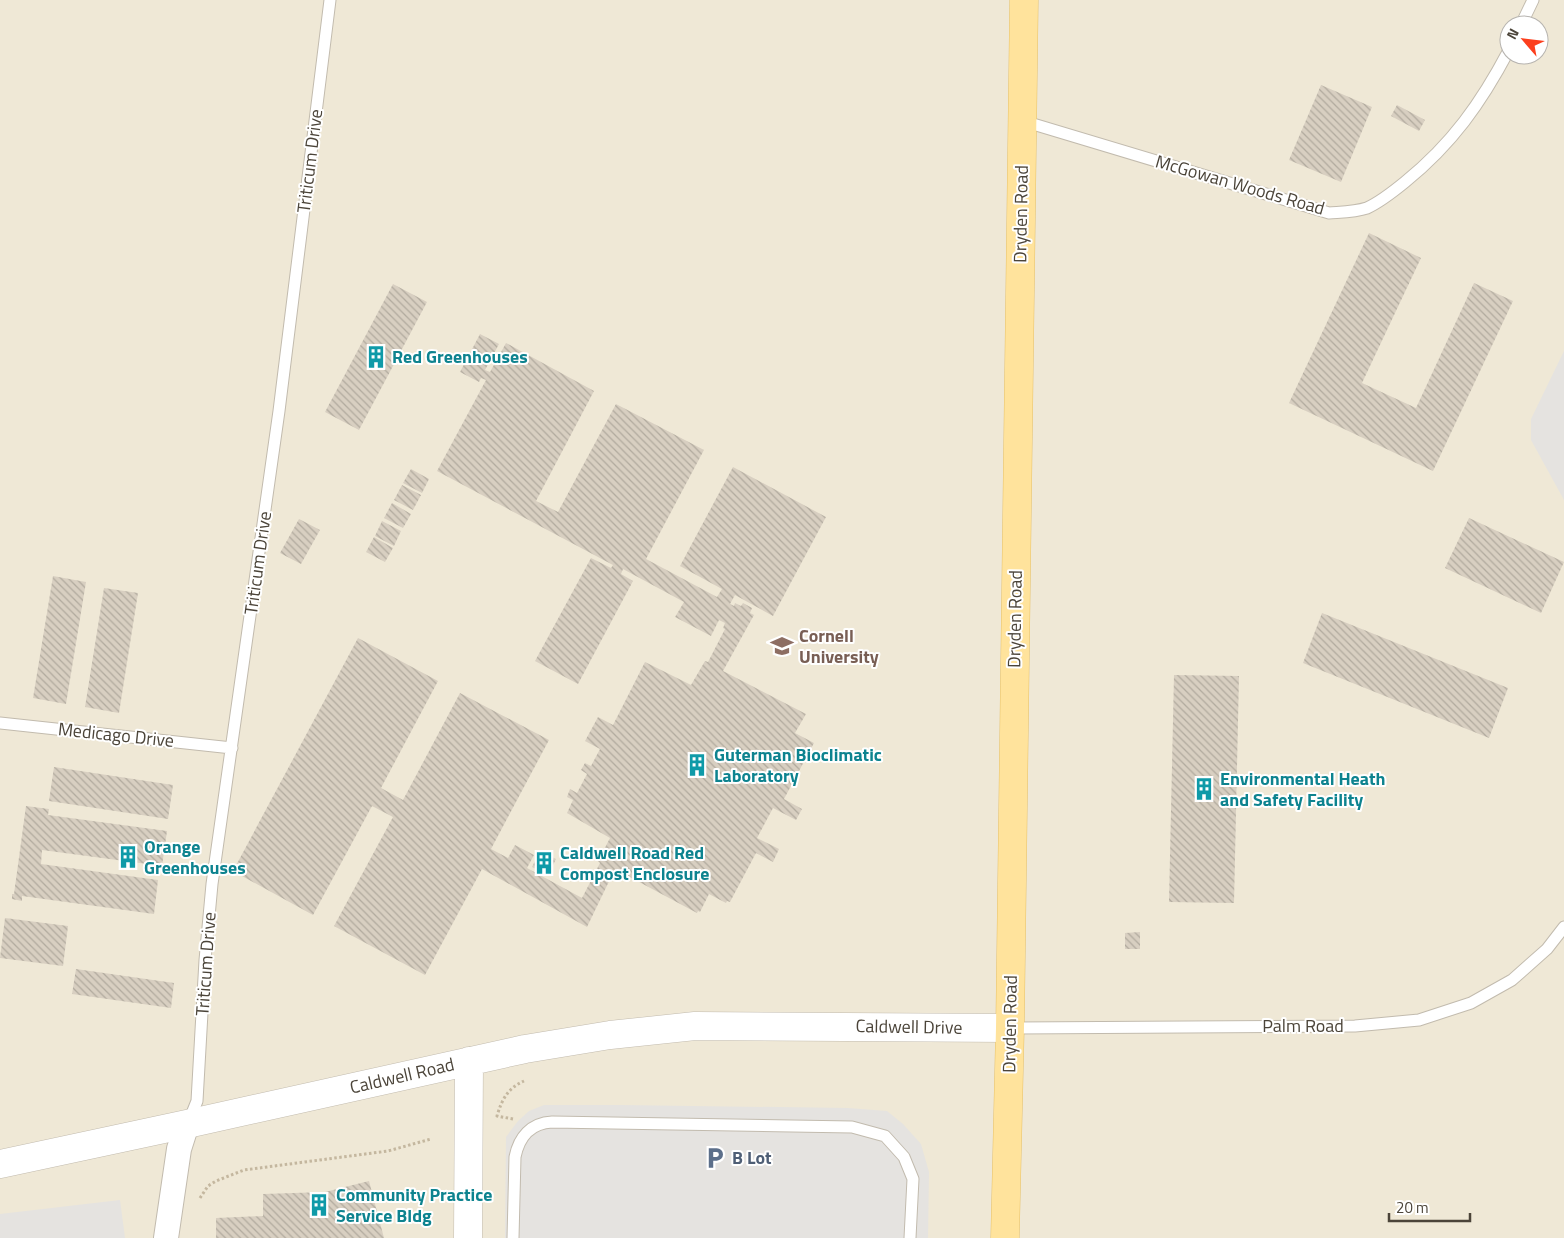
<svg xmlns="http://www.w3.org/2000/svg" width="1564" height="1238" viewBox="0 0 1564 1238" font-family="'Titillium Web',sans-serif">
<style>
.education{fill:#efe8d6;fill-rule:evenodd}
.parking{fill:#e5e3e0}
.building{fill:url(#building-back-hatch)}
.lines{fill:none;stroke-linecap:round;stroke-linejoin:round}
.service-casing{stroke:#c2bbae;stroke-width:13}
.minor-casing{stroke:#c2bbae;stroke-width:26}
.tertiary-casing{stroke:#c2bbae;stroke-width:29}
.primary-casing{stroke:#e6c16a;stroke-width:29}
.path{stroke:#c4b79f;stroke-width:3;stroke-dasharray:2.5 2.5;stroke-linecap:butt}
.service{stroke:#fff;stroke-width:11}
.minor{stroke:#fff;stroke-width:24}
.tertiary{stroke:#fff;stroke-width:28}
.primary{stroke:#ffe39c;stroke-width:28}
.labels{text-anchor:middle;stroke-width:4;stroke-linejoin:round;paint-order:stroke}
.street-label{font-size:18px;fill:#4b4439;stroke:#fff}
.culture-label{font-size:18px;font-weight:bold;fill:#0d838f;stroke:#fff;text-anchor:start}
.education-label{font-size:18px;font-weight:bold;fill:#785e54;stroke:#fff;text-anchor:start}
.service-label{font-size:18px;font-weight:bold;fill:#4e5e75;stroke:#fff;text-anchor:start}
</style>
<defs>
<pattern id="building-back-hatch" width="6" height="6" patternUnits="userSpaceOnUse" patternTransform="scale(1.25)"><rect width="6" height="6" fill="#d8cfc1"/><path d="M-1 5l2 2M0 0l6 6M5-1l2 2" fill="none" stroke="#b1aa9e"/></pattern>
</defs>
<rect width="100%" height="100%" fill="#f6f3ec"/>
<path class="education" d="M0,0H1564V1238H0ZM1509,25H1539V55H1509Z"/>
<path class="parking" d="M1564,351V500L1531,440V419Z
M544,1105H620L848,1108L887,1111L903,1124L921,1144L929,1172L928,1238H505L506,1137L518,1121L529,1111Z
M120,1200L125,1238H0V1214Z"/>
<path class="building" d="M1321,85L1372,107L1341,182L1289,160Z
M1397,105L1425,120L1419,131L1391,116Z
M1369,233L1421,258L1362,383L1416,408L1474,283L1513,301L1433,471L1289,403Z
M393,284L427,302L359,430L325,412Z
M480,334L499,344L485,370L490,372L506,343L594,391L536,501L558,512L616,404L704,450L646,559L717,597L722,589L680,566L733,467L826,517L773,616L735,595L730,604L734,606L735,603L741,606L743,603L752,608L750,613L754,615L723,671L806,714L795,733L814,743L784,799L802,809L796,820L773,808L757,838L779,849L773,862L756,853L730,902L727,901L726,903L709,894L700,912L698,911L697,913L615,869L587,927L482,869L425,975L334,926L393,817L372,806L313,915L233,871L358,638L438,681L381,788L403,800L460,693L549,740L491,849L508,858L515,845L534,855L527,868L582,898L600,863L598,861L610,838L567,813L573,800L567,797L570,789L577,793L587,774L581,770L585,763L591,766L600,749L585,741L598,717L613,725L645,662L691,685L705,661L708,662L725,629L723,628L725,623L719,620L711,636L675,617L684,602L623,569L621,574L633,581L578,684L535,661L591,558L611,568L613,565L437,471L486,380L481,378L479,382L460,372Z
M411,469L429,479L422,493L403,483Z
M402,485L421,495L413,510L394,500Z
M392,503L411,514L403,528L384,518Z
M1469,518L1564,562L1541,613L1445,568Z
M299,519L320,530L301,564L280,553Z
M382,521L401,531L394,546L375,536Z
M374,537L393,548L385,562L366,552Z
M53,576L86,582L66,704L33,698Z
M104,588L138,593L119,713L85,707Z
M1322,613L1508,688L1489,738L1303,663Z
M1174,675L1239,676L1234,903L1169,902Z
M54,767L173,785L168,819L49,801Z
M26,806L49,809L48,815L167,831L162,866L42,850L41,864L158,880L154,914L22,896V901L12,899V894H14Z
M540,851L556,859L548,875L532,867Z
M5,918L68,926L63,966L0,958Z
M1140,932V949H1125V933Z
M76,969L174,983L171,1008L72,994Z
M369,1181L384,1238H216V1218L263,1216V1194L325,1192Z"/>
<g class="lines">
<defs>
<path id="service" d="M1521,25L1533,0
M1023,121L1329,213C1342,212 1355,212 1367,208C1380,202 1394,191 1405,182C1452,144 1481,103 1509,50
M0,723L232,748
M1010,1028L1355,1026L1419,1020L1471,1003L1512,980L1547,949L1564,927
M189,1121L197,1101L205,960L212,884L279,411L330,0
M513,1238L515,1157C519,1137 531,1123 552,1122L852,1127L885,1136L904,1157L913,1179L910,1238"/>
<path id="minor" d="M166,1238L179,1149L187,1124"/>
<path id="tertiary" d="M0,1164L187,1124L525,1049L610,1035L695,1026L1010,1028
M468,1238L469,1061"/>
<path id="primary" d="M1005,1238L1010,1028L1024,0"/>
</defs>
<use href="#service" class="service-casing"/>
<use href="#minor" class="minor-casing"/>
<use href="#tertiary" class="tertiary-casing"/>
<use href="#primary" class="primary-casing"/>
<path class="path" d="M513,1119L497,1116C502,1099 508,1088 524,1081
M200,1198L208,1186L216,1181L244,1170L388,1151L431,1139"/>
<use href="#service" class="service"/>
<use href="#minor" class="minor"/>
<use href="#tertiary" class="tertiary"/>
<use href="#primary" class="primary"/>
</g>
<defs>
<symbol id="building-bare" viewBox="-9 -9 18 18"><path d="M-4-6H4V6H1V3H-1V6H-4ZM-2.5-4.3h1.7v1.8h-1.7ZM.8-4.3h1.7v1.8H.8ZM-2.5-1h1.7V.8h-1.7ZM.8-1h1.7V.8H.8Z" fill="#0f9aa8" stroke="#fff" stroke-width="2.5" paint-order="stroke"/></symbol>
<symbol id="university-bare" viewBox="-9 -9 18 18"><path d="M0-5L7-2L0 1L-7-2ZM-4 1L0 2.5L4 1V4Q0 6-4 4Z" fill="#8d6e63" stroke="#fff" stroke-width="2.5" paint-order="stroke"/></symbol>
<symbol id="parking-bare" viewBox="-9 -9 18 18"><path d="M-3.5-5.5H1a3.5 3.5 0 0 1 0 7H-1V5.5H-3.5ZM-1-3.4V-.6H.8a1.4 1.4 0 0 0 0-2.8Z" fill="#5c6f8a" stroke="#fff" stroke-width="2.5" paint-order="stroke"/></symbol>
</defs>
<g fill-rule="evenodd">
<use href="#building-bare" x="360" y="341" width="32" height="32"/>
<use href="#university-bare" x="766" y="630" width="32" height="32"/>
<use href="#building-bare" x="681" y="749" width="32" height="32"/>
<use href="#building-bare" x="1188" y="773" width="32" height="32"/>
<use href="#building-bare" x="112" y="841" width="32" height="32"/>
<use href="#building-bare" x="528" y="847" width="32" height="32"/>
<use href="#parking-bare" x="699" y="1142" width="32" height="32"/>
<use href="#building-bare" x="303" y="1189" width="32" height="32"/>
</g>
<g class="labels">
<g class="street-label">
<text transform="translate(310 161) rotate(-83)" y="6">Triticum Drive</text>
<text transform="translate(1240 185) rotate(16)" y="6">McGowan Woods Road</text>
<text transform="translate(1021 214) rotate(-89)" y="6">Dryden Road</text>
<text transform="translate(258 563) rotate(-82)" y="6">Triticum Drive</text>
<text transform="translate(1015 619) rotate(-89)" y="6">Dryden Road</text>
<text transform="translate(116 735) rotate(6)" y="6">Medicago Drive</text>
<text transform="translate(206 964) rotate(-86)" y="6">Triticum Drive</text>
<text transform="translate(1010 1024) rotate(-89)" y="6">Dryden Road</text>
<text x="1303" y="1032">Palm Road</text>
<text transform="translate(909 1027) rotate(1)" y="6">Caldwell Drive</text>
<text transform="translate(402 1076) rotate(-13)" y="6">Caldwell Road</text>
</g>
<g class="culture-label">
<text x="392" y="363">Red Greenhouses</text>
<text x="714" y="761">Guterman Bioclimatic<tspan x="714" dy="21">Laboratory</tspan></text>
<text x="1220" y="785">Environmental Heath<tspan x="1220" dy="21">and Safety Facility</tspan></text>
<text x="144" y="853">Orange<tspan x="144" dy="21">Greenhouses</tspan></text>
<text x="560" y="859">Caldwell Road Red<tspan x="560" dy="21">Compost Enclosure</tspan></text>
<text x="336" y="1201">Community Practice<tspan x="336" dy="21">Service Bldg</tspan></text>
</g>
<g class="education-label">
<text x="799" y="642">Cornell<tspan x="799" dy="21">University</tspan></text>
</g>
<g class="service-label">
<text x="732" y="1164">B Lot</text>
</g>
</g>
<g transform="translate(1524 40) rotate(298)"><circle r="24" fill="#ffffff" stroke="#b7b4b0"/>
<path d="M0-4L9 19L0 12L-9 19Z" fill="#fc3f1d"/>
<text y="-8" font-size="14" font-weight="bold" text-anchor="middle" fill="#4b4439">N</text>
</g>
<path d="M1389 1213v8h81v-8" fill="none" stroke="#4b4439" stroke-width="2.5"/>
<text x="1396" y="1213" font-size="15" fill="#4b4439" stroke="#ffffff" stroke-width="4" paint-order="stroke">20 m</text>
</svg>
